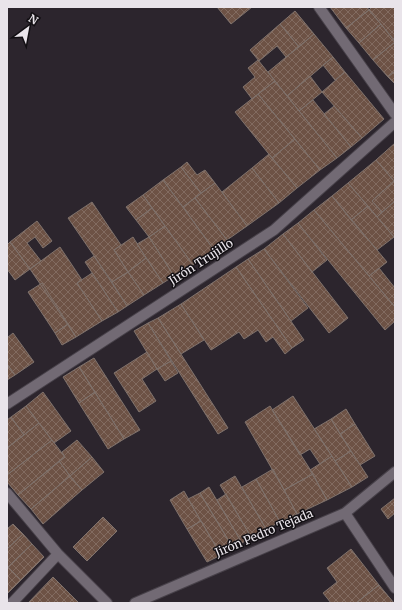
<svg xmlns="http://www.w3.org/2000/svg" width="402" height="610" viewBox="0 0 402 610" font-family="Merriweather,serif">
<style>
.building{fill:url(#building-cross-hatch);stroke:#7f726c}
.lines{fill:none;stroke-linecap:round;stroke-linejoin:round}
.minor-casing{stroke:#474149;stroke-width:12}
.minor{stroke:#726a74;stroke-width:10}
.labels{text-anchor:middle;stroke-width:3;stroke-linejoin:round;paint-order:stroke}
.street-label{font-size:12px;fill:#e9e4ea;stroke:#120f13}
</style>
<defs>
<pattern id="building-cross-hatch" width="8" height="8" patternUnits="userSpaceOnUse"><rect width="8" height="8" fill="#6d5245"/><path d="M0 0l8 8M0 8l8-8" fill="none" stroke="#826b60"/></pattern>
</defs>
<rect width="100%" height="100%" fill="#2c252d"/>
<path class="building" d="M217,7H252L231,24Z
M330,7H367L369,10L346,28Z
M372,7H395V41L369,10Z
M369,10L381,24L359,43L346,28Z
M295,11L314,34L299,47L280,24Z
M280,24L299,47L286,57L277,46L259,61L250,50Z
M381,24L395,42L373,60L359,43Z
M314,34L333,57L287,96L268,72Z
M395,42V71L388,77L373,60Z
M333,57L345,72L335,80L323,65Z
M258,60L275,81L252,99L243,87L255,77L248,68Z
M395,71V84L388,77Z
M345,72L384,119L362,138L322,92Z
M310,76L322,92L299,111L287,96Z
M275,81L337,158L320,170L258,94Z
M258,94L295,139L272,158L235,112Z
M313,100L351,147L337,158L299,111Z
M334,106L362,138L351,147L324,114Z
M295,139L320,170L297,188L272,158Z
M395,143V180L394,181L376,160Z
M269,154L297,188L279,203L252,168Z
M376,160L394,181L372,201L382,212L377,217L348,183Z
M187,162L197,175L205,170L215,183L201,193L181,167Z
M181,167L201,193L183,207L163,180Z
M252,168L279,203L247,226L222,192Z
M163,180L214,250L193,265L143,195Z
M395,180V201L382,212L372,201Z
M215,183L247,226L227,240L195,198Z
M348,183L368,206L351,220L332,196Z
M143,195L152,208L136,220L126,207Z
M332,196L387,262L369,276L314,210Z
M195,198L227,240L214,250L183,207Z
M395,201V235L394,237L377,217Z
M92,202L121,245L114,250L128,272L112,282L68,218Z
M368,206L394,237L377,250L351,220Z
M152,208L165,226L149,237L136,220Z
M314,210L395,307V321L385,330L298,223Z
M37,221L52,241L43,248L35,237L27,243L41,261L30,269L10,242Z
M298,223L327,260L312,272L283,234Z
M165,226L193,265L174,276L149,237Z
M283,234L348,318L329,333L264,249Z
M133,237L146,258L128,272L114,250Z
M149,237L174,276L163,283L137,244Z
M10,242L30,269L15,280L7,269V245Z
M60,247L82,280L77,283L102,321L76,337L30,269Z
M264,249L308,308L291,321L248,259Z
M94,256L127,306L118,312L85,262Z
M146,258L163,283L144,295L128,272Z
M248,259L304,340L292,348L236,267Z
M236,267L292,348L285,354L273,337L266,342L258,330L244,339L239,332L211,350L181,304Z
M379,268L395,288V307L369,276Z
M128,272L144,295L127,306L112,282Z
M92,273L118,312L102,321L77,283Z
M42,283L68,324L55,333L28,292Z
M181,304L204,340L181,354L158,318Z
M158,318L228,428L218,434L148,323Z
M148,323L171,361L157,369L134,331Z
M68,324L76,337L62,345L55,333Z
M13,333L34,362L15,375L7,364V338Z
M147,352L157,369L142,379L156,401L139,412L114,373Z
M94,358L140,430L124,439L79,367Z
M171,361L178,373L165,381L157,369Z
M7,364L15,375L7,380Z
M79,367L95,392L79,403L63,377Z
M43,392L71,431L54,443L26,406Z
M95,392L124,439L108,449L79,403Z
M293,396L332,456L320,464L310,449L300,455L272,410Z
M26,406L39,423L24,435L11,417Z
M270,406L313,474L284,490L245,422Z
M346,409L355,424L340,434L331,419Z
M11,417L24,435L7,448V420Z
M331,419L351,451L335,461L314,429Z
M39,423L52,440L7,475V448Z
M355,424L375,456L360,465L340,434Z
M52,440L65,457L18,495L7,482V475Z
M77,440L92,457L70,476L59,461L65,457L62,452Z
M351,451L368,477L352,487L335,461Z
M332,456L352,487L327,500L310,470Z
M92,457L104,472L82,490L70,476Z
M59,461L70,476L31,509L18,495Z
M273,469L297,514L280,522L256,479Z
M313,474L327,500L297,514L284,490Z
M70,476L82,490L43,524L31,509Z
M235,476L266,529L251,537L220,485Z
M256,479L280,522L266,529L242,487Z
M209,487L242,543L233,548L200,493Z
M184,491L201,521L187,529L170,500Z
M200,493L233,548L221,555L188,499Z
M226,494L251,537L242,543L217,500Z
M395,498V513L388,519L381,509Z
M103,517L117,531L87,561L73,547Z
M201,521L221,555L207,562L187,529Z
M13,524L23,534L7,549V529Z
M23,534L32,544L7,568V549Z
M32,544L44,557L21,580L8,567Z
M351,549L379,585L356,603H331L323,593L337,582L327,568Z
M8,567L21,580L7,594V568Z
M53,577L79,603H28Z
M379,585L394,603H356Z"/>
<g class="lines">
<defs>
<path id="minor" d="M319,7L395,114
M7,404L274,230L395,122
M7,493L58,554L107,603
M345,513L395,588
M12,603L58,554
M135,603L345,513L395,472"/>
</defs>
<use href="#minor" class="minor-casing"/>
<use href="#minor" class="minor"/>
</g>
<g class="labels">
<g class="street-label">
<text transform="translate(201 262) rotate(-33)" y="4">Jirón Trujillo</text>
<text transform="translate(264 533) rotate(-23)" y="4">Jirón Pedro Tejada</text>
</g>
</g>
<rect width="402" height="610" fill="none" stroke="#e9e4ea" stroke-width="16"/>
<g transform="translate(28 28) rotate(32)" stroke="#120f13" stroke-width="3" paint-order="stroke">
<path d="M0-3L7 15L0 10L-7 15Z" fill="#e9e4ea"/>
<text y="-6" font-size="11" font-weight="bold" text-anchor="middle" fill="#e9e4ea">N</text>
</g>
</svg>
